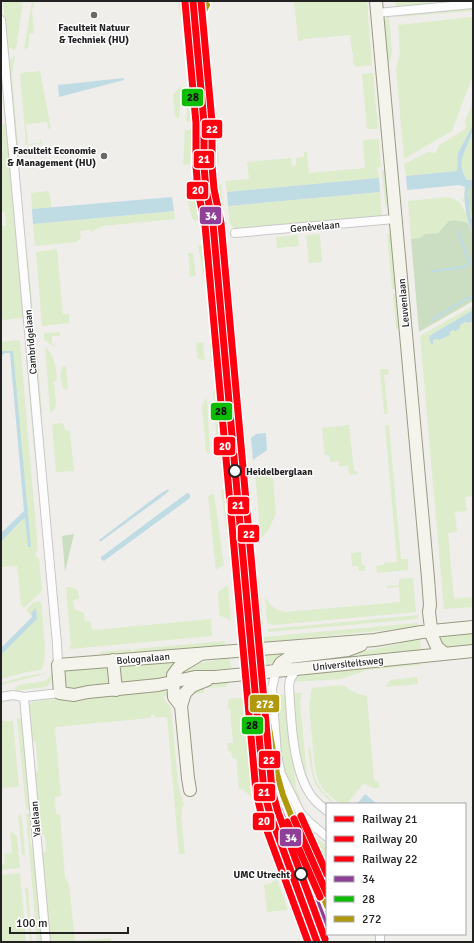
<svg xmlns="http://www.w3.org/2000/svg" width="474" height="943" viewBox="0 0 474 943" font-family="Signika,sans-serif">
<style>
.grass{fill:#ddeccb}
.forest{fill:#cbdec1}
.water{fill:#bfdbe3}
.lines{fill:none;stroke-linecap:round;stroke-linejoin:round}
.stream{stroke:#bfdbe3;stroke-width:2.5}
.street-casing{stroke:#c9c8c7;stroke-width:10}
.secondary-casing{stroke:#999a82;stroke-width:14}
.street{stroke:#fdfcfc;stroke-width:8}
.secondary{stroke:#f4f4ed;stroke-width:12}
.bus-1-casing{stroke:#fff;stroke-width:9}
.bus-2-casing{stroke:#fff;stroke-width:9}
.bus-3-casing{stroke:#fff;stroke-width:9}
.bus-1{stroke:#8f3f98;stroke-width:6}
.bus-2{stroke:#0dbc05;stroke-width:6}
.bus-3{stroke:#b0990c;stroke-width:6}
.rail-1-casing{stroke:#fff;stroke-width:10}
.rail-2-casing{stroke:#fff;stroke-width:10}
.rail-3-casing{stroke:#fff;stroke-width:10}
.rail-1{stroke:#ff0010;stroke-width:7}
.rail-2{stroke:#ff0010;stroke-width:7}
.rail-3{stroke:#ff0010;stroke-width:7}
.poi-dot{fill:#6a6968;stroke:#fff;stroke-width:1.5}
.stop-dot{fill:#fff;stroke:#222;stroke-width:2}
.labels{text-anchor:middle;stroke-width:3;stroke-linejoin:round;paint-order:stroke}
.poi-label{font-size:10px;font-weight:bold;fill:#222;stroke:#fff}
.street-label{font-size:10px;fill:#222;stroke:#fff}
.stop-label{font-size:10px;font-weight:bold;fill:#222;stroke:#fff;text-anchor:start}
.line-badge{stroke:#fff;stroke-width:1.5}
.badge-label{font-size:11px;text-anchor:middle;font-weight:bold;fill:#fff}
.pale-badge-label{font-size:11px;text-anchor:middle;font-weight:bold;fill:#111}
</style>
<rect width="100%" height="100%" fill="#f0eeeb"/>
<path class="grass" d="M3,1H23L16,49L13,50L7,46Z
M32,1H33L34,7L32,8L34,33L29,34V46L28,48L24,49Z
M178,1H190L194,39L183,34Z
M208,1H210L206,13L207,39L204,41L203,13Z
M294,1H367L372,65L355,67V65L353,64V52H352L350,35L303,39L302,41H298Z
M395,1H466L396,7Z
M473,8V11L397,17V15Z
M389,16L392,53L388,67L394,129L383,23L385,19Z
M473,17V65L472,67L473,75L452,131L404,159L396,69L400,52L398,25Z
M15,56L12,75L18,146L16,144L9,60Z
M212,68L216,123H212L206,69Z
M40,71L51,128L48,129L47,122L26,124L28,144L40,143L41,137L42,144L26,145L20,73Z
M373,73L378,129H367L362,74Z
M197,74L201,124L186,121L188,100L187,80Z
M181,85L179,119L175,117L173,95Z
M473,93V125L458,153L457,171L406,176L404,164L428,152L436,153L439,145L464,130L466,126L465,120L471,108Z
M6,124L24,318L1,320V317L2,316L1,303V226H6L5,212H1V125Z
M185,129L202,133L200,164L183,165Z
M473,133V230L467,220L468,223L454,220L449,221L438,233L425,234L420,238L411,239L408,201L447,197L459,201L466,214L465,202L462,201V199H464L465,187L470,180H467C456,163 465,149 473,133Z
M212,139H217L219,163L214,164Z
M379,139L381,167L377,168L379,178L227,192L225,181L249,179L247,162L291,158L292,166L296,165V158L304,157V152H307L309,173L365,168L363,140Z
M382,139L384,140L389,204L385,205L382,171L385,170Z
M217,184H221L225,223L220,224Z
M203,186L210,225L192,219L185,188Z
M49,191L52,208L32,209L31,193Z
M380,192L382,217L374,218L371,217L235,229L230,224L228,206Z
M174,211L175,219L103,226L91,232L89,230L80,231L81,238L77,242L35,246L33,224Z
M391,233L398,289H392L387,234Z
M320,234L322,262L309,263L306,235Z
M298,235L299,246L277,248L276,237Z
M198,245L212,246L215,273L203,275Z
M222,246L227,247L229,268L224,271Z
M57,249L63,314H69V323L42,326L36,252Z
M188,253H193L196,276L190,277Z
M28,258L33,314H31L26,260Z
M398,293L401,328L396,329L393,294Z
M473,306V310L431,335L429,338L433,340L437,339L439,340L450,335V332L453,330L456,331L460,328V325L465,322L469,323L473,321V496L465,497L467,511L455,512L457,532L448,533L454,599L473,597V607L444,609L420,336Z
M60,332V336H52V344L55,345V347L44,340V334L45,333Z
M18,340L20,342L38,550L36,552V556L39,558L42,591L24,608L21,605L17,566L1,567V542L25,518L28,547L13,351L1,353V342Z
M203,342L205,361L197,358L196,343Z
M210,343L220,344V362H211Z
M45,347C55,355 56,368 57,380L54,382L56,403L55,409L50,413Z
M37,349L42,414H40L35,352Z
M26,356L27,357L35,452L34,451Z
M63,366H66L68,390L64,389C60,383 59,373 63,366Z
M380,369H388L389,374L384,375L388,414H384Z
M217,389L223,459L218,457L213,392Z
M207,397L210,453L206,452L202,407Z
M62,423L64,425L65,430L70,431L74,471L56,472L52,424Z
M349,425L354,471H357V474L349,475L348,466H339V461L330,462L329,455H325L322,428Z
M385,425H389L401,559H408V570L377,573L376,566L384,565V563L397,562Z
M255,475H265L273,479L276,514L269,529L261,539Z
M226,488L233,559L231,561L221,490Z
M214,493L224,565L216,570L208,496Z
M361,552L362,565H365V571H359L358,566H352L351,553Z
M413,578L416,612L274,625L267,623L265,595C268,605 275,610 286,612L400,602L399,587L387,588V586L399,585V579Z
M256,579H259L263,624H256L254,601Z
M242,580L246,624L239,623L235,582Z
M228,585L231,621L219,615L218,592Z
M66,587C76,587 79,589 79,599L73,600L74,609L84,613L85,621H89L93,630L211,619L212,636L70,649L69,646H71Z
M41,601C42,614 49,662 41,670L27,672L1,679V655L37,619L36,609L31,613L32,617L26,610L34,602Z
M419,615L417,619L268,632V629Z
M417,623L420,627L263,642V637Z
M473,632V646C462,647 450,650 440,645L437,636Z
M419,637H420L421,651L294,659C336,654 379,652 419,637Z
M225,641V645L134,653V649Z
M131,649L132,654L100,656L101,652Z
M290,652L276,663L265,664L264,655Z
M52,657C55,665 55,682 46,687L15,691V688C22,680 45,686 50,676C53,671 52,663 52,657Z
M182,658L168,680L121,685L119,666Z
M230,658L231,668L214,670L177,679L180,670L194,664Z
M421,662V665L367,670L341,679L291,682L297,675Z
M108,665L110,684L74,693L66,688L63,669Z
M46,673L45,674L1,685V683L26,676Z
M417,677L418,684L386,687L390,680Z
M231,681L225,687L204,688L205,693L191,694C197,684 219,683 231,681Z
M343,685C351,691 357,694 367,696L374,779L379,783V788C373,789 369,785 363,784L347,804H340L330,796L324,790L318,781L315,769L309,706L312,688Z
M161,690L169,692L170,696L166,697L161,694L171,708L178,783C179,791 183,798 184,806H182V816H181L185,854H179L167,717L155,718V715H151V718L55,727L61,796L55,797L56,814H60L65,878L69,884L75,941L111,938V942H50L42,852H46L45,836L40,832L34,775L38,771L36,742L31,739L29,709L30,704L34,701Z
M292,693H302L300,703L307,776L313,791L327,804V808L312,794L299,763Z
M287,694L296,788L302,801C277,785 277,723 275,695Z
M262,696H270L279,779L290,802L300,816L295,818L278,779L270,751Z
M253,697L264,799L303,908L294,909L280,869L279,859L278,855L271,848C269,828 259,796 239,788L236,758H232L231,751H228L227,743H233L230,709L227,708L229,699Z
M22,718L30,809H26L17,719Z
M1,721H13L19,787L1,788Z
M308,748L311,749C313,777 314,785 336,804H333C311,784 312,777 308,748Z
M273,775L292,819L288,821L279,799Z
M264,776L269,794L280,824L276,825L266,797Z
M30,813C31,824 29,834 31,845L33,847L41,942H37L26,814Z
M18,814L22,817L25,855H22Z
M296,822L327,846V890Z
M10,830L17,837L20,868L1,870V865L5,864L4,854L12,853Z
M20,873L26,942H1V875Z
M277,879L288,910L267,912L264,885L271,883Z
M25,888H28L32,942H30Z
M299,922H308L315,939C305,938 302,931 299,922Z
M320,923L324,933L321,937L318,939L313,926Z"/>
<path class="forest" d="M471,186H473V222L469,203V191H468Z
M454,220L468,223L473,235V301L419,332L411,239L420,238L425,234L438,233L449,221Z
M74,534L65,572L62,536Z"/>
<path class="water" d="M124,78V80L59,97L58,85Z
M473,125C473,145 452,158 467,180H473V186H471L468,191L470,213L473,222V235C467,219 463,204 465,187L460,185L407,190L406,176L457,171L458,153Z
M379,178L380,192L228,206L227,192Z
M172,197L174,211L33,224L32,209Z
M473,310V321L469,323L465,322L460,325V328L456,331L453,330L450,332V335L439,340L437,339L433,340V344H431L429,338L431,335Z
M3,351H13L31,547H28L25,518L21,521L1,542V533L24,511L10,353H5L1,356V353Z
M266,433L267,450L253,460L251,438L256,434Z
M168,489L169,491L163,496L100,542L99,540L157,496Z
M187,493L190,494V498L104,561L101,559V557Z
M36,608L37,619L1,655V648L32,617L31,613Z
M365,794L377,804H357Z"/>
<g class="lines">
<path class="stream" d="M433,271L465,267L468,265L469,262L458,231
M432,320L466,299L473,297"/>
<defs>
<path id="street" d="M377,13L473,4
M1,20L57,644L58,665
M235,233L395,219
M296,669L290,680L289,686C291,717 292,767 310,794C314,801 321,806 327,811
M276,671L272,688L277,755L281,774L300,812L308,821L327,837
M1,697L13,695L24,697L60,693
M24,697L46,942
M380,934V942"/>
<path id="secondary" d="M376,1L428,578L430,605L429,612L432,636L437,647L444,653
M473,627L422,632L375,640L58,665L60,693L74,695L88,692L158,685L195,677H215L296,669L473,651
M113,660L116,690
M276,671L281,663L290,657L348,650L361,645
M181,706L174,697L173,675L179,667L199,655
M190,790L188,778L181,706L185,693L192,686L207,680"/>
</defs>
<use href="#street" class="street-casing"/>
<use href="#secondary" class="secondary-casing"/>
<use href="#street" class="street"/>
<use href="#secondary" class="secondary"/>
<defs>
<path id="bus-1" d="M200,1L194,13V23L204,130L203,162L205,183L213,230L255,695L269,776L275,798L327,928"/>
<path id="bus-2" d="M191,1L186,12V23L196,130L195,163L197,184L205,231L247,696L261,777L267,800L320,931"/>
<path id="bus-3" d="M207,5L202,15V23L212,129L211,162L213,182L221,229L263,694L277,774L283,795L327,906"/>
</defs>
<use href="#bus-1" class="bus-1-casing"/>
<use href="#bus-2" class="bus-2-casing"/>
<use href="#bus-3" class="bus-3-casing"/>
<use href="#bus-1" class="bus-1"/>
<use href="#bus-2" class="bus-2"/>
<use href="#bus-3" class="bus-3"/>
<defs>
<path id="rail-1" d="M193,1L204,123V166L206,190L213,224L264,791L270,814L317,942
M294,819L327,894"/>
<path id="rail-2" d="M185,2L196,123V166L198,191L205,225L256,792L262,817L308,942
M287,822L320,897"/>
<path id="rail-3" d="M201,1L212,122V166L214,189L221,223L272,790L278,812L325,939
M301,816L327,874"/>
</defs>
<use href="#rail-1" class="rail-1-casing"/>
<use href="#rail-2" class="rail-2-casing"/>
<use href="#rail-3" class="rail-3-casing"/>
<use href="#rail-1" class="rail-1"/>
<use href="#rail-2" class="rail-2"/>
<use href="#rail-3" class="rail-3"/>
</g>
<g class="poi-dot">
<circle cx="94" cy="15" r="4"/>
<circle cx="104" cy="156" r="4"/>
</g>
<g class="stop-dot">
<circle cx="235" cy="471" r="6"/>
<circle cx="301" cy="874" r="6"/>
</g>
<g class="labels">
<g class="poi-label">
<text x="94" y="31">Faculteit Natuur<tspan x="94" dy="12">&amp; Techniek (HU)</tspan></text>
<text x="96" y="154" text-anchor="end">Faculteit Economie<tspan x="96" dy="12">&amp; Management (HU)</tspan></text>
</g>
<g class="street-label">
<text transform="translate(315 226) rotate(-5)" y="4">Genèvelaan</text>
<text transform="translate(403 303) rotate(-95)" y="4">Leuvenlaan</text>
<text transform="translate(30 342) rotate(-95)" y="4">Cambridgelaan</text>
<text transform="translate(143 658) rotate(-5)" y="4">Bolognalaan</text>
<text transform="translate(348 663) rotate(-6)" y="4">Universiteitsweg</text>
<text transform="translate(35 819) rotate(-95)" y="4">Yalelaan</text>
</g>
<g class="stop-label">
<text x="246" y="475">Heidelberglaan</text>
<text x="290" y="878" text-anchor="end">UMC Utrecht</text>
</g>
</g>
<g class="line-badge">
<rect x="181" y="88" width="23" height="19" rx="4" fill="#0dbc05"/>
<rect x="201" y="119" width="22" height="20" rx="4" fill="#ff0010"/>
<rect x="193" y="150" width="22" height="19" rx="4" fill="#ff0010"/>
<rect x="186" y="181" width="23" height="19" rx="4" fill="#ff0010"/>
<rect x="199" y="206" width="23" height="19" rx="4" fill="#8f3f98"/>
<rect x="210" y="402" width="23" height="19" rx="4" fill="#0dbc05"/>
<rect x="213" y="436" width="23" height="20" rx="4" fill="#ff0010"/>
<rect x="227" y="496" width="23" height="19" rx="4" fill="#ff0010"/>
<rect x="237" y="524" width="23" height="19" rx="4" fill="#ff0010"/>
<rect x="249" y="694" width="31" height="19" rx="4" fill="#b0990c"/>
<rect x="241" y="716" width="23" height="19" rx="4" fill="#0dbc05"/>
<rect x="258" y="750" width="23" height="19" rx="4" fill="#ff0010"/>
<rect x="253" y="783" width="23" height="19" rx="4" fill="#ff0010"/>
<rect x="252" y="812" width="23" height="19" rx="4" fill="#ff0010"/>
<rect x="279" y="828" width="23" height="19" rx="4" fill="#8f3f98"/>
</g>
<g class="badge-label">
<text x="212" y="133">22</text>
<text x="204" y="163">21</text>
<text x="198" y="194">20</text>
<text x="211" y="220">34</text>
<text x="225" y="450">20</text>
<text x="238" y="509">21</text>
<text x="249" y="538">22</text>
<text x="265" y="708">272</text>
<text x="269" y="764">22</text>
<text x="264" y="796">21</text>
<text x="264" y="825">20</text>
<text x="291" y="842">34</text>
</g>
<g class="pale-badge-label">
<text x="193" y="101">28</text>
<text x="221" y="415">28</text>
<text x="252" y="729">28</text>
</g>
<rect width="474" height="943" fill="none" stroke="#222222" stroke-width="4"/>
<rect x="326" y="803" width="140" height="132" fill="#ffffff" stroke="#a7a7a7"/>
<rect x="334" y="816" width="20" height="6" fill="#ff0010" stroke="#a7a7a7"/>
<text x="362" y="823" font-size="12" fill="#222222">Railway 21</text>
<rect x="334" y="836" width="20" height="6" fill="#ff0010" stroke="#a7a7a7"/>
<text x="362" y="843" font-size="12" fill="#222222">Railway 20</text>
<rect x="334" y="856" width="20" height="6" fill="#ff0010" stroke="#a7a7a7"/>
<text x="362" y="863" font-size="12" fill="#222222">Railway 22</text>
<rect x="334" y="876" width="20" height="6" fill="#8f3f98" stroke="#a7a7a7"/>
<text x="362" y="883" font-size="12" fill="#222222">34</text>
<rect x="334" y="896" width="20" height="6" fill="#0dbc05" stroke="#a7a7a7"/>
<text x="362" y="903" font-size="12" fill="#222222">28</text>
<rect x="334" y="916" width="20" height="6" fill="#b0990c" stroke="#a7a7a7"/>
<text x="362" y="923" font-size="12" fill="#222222">272</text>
<path d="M10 927v6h118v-6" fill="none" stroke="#222222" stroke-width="2"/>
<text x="16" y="927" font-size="12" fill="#222222" stroke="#ffffff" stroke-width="3" paint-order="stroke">100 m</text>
</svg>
